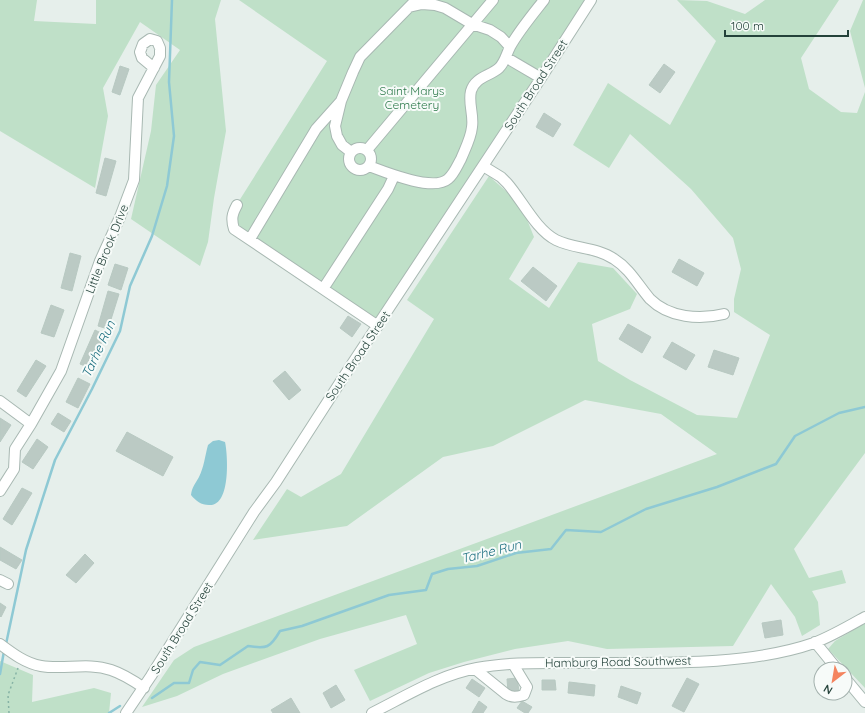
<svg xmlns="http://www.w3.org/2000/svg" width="865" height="713" viewBox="0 0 865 713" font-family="Quicksand,sans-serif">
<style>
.green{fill:#bfe0c8}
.water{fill:#8ec9d4}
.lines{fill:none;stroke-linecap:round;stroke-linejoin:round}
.stream{stroke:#8ec9d4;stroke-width:2.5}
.building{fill:#bbcac4;stroke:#b8c9c2}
.minor-casing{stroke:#a8b8b2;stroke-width:12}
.path{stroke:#86b3a5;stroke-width:1.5;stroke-dasharray:2 3;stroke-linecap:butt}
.minor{stroke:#fff;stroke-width:10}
.labels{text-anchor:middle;stroke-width:4;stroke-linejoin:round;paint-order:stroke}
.street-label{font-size:12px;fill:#24423a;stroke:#f7fbf9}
.park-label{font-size:12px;fill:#2d7a4b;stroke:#f7fbf9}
.water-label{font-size:13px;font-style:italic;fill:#1c6f80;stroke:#f7fbf9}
</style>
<rect width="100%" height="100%" fill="#e6efeb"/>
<path class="green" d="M0,0H37L34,21L96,24V0H221L215,19L226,131L214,198L208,242L200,266L131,219L151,131L156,85L180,50L140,22L103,88L108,116L95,188L0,131Z
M239,0H586L376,319L227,220L327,61Z
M677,0L707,1L745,14L765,0H839L801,58L809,89L841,112L857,113L865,92V453L794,549L809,578L842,570L846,583L812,591L818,602L820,625L802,636L795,617L771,584L733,646L607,649L568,641L515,649L464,662L429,673L370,701L354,670L417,644L406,615L320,639L223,674L177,696L142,707L174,660L194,647L717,454L661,414L585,400L493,446L443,457L347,526L253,540L287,489L301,497L341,474L434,319L407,300L489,176L516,200L526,217L534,237L509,279L549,308L578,262L613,268L637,294L630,309L592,324L598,361L630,380L697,415L737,418L770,335L734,312V299L741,269L733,238L691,189L630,134L609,168L573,145L608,83L670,125L716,41Z
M863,0H865V88L850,31Z
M865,623V688L828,649L835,641Z
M0,661L33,675L32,702L94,688L111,693L109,713H0Z"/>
<path class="water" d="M219,440L225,442C228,455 231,507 209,505C201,505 196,501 191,495C192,487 195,484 199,477C204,467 205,456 208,445L213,441Z"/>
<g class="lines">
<path class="stream" d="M6,644L26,550L55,460L92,389L120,331L130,286L152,236L167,186L174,136L169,82L172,0
M0,674L4,651
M152,698L174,683H189L193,670L200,662L220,665L248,646C267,649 270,648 280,631L302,626L389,595L426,590L432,574L448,569L477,566L516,553L551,549L566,530L601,532L646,509L717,487L776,464L795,436L839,413L865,407
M109,713L120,706"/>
</g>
<path class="building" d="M664,64L675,72L660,93L649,85Z
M120,66L129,69L120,95L112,92Z
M544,113L561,124L553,137L536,127Z
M105,158L116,161L106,196L96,193Z
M70,253L81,256L72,291L61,288Z
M679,259L704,273L697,286L672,272Z
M115,264L128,268L121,290L108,285Z
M533,267L557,286L546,301L521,281Z
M108,291L119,294L108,329L98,326Z
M51,305L64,310L54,337L41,333Z
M348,316L361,324L352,337L340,328Z
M628,324L651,337L642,353L619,339Z
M95,330L105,335L90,368L80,364Z
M672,342L695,355L686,370L663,357Z
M714,350L739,358L733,375L708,367Z
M36,360L46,366L26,397L17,391Z
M285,371L301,390L289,400L273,381Z
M78,378L90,384L78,408L66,402Z
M58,413L71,421L64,432L51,424Z
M0,418L11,425L0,442Z
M127,432L173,457L163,476L116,451Z
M37,439L48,447L33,469L22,462Z
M22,488L32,493L12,525L3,519Z
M0,547L22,560L16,569L0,560Z
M85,554L94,563L76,583L66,575Z
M0,603L6,607L1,617L0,616Z
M781,620L783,635L765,638L762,623Z
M517,678L519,691L508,692L507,679Z
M687,678L699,684L684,712L672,706Z
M472,679L485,688L479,697L466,688Z
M542,680H555L556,690H542Z
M569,682L595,685L594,696L568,693Z
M336,685L345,700L331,708L323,693Z
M621,686L641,693L637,704L618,697Z
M291,698L300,713H273L271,710Z
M479,701L487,707L483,713H472Z
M522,701L532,707L528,713H525L517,708Z"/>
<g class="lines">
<defs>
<path id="minor" d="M409,7L422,4L435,5L445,8L472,24L490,30L501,37L510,47
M507,58L541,78
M349 159a11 11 0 1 1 22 0a11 11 0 1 1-22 0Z
M367,150L493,0
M351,152L342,145L337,136L335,126L341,101L353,72L360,57L416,0
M369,166C385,172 433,192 448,179C454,174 457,166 461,159C465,149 471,138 472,127C474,115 468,103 471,91C475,77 490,76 499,68C505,62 506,55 510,47C518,32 533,14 544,0
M483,166L501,177L507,183C522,200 536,230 556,240C574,249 597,247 614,259C630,269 638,285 650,299C669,318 700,320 724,314
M237,205C232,214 231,219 234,229L378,326
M250,239L316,129L341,101
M323,289L388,189L394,176
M0,401L31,424L61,371L100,261L120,217L134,180L138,98L160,56V48L157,41L150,39L143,44L140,52L142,58L154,68
M0,491L14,469L15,449L31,424
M0,580L8,584
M815,642L837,669
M0,644C12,653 25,663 41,666C64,670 88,662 111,670C123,674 134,681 144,688
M475,669L506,694C512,698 517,697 524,695L527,687L513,664
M845,678L865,702
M126,713L151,676L254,512L276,482L350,367L541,78L591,0
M372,713C406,696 439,675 477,668C508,662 540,663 571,663C646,662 742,668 814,643C832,636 849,626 865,617"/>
</defs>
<use href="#minor" class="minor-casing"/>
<path class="path" d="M9,713L8,695L18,668"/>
<use href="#minor" class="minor"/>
</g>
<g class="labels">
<g class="street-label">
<text transform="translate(536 85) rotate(-57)" y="4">South Broad Street</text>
<text transform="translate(107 249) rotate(-68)" y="4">Little Brook Drive</text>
<text transform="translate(358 356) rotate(-56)" y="4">South Broad Street</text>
<text transform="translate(182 628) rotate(-58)" y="4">South Broad Street</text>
<text transform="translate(618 662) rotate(-1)" y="4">Hamburg Road Southwest</text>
</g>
<g class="park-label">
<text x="412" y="95">Saint Marys<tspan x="412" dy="14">Cemetery</tspan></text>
</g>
<g class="water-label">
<text transform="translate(98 349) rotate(-65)" y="5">Tarhe Run</text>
<text transform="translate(491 551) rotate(-14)" y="5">Tarhe Run</text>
</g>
</g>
<g transform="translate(833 681) rotate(211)"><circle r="19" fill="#f7fbf9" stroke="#a3b1ad"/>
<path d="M0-3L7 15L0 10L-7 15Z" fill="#f4845f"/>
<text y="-6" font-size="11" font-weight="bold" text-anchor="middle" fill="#24423a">N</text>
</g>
<path d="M725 30v6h123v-6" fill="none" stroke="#24423a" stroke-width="2"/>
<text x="731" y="30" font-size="12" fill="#24423a" stroke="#f7fbf9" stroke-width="3" paint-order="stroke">100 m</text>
</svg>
